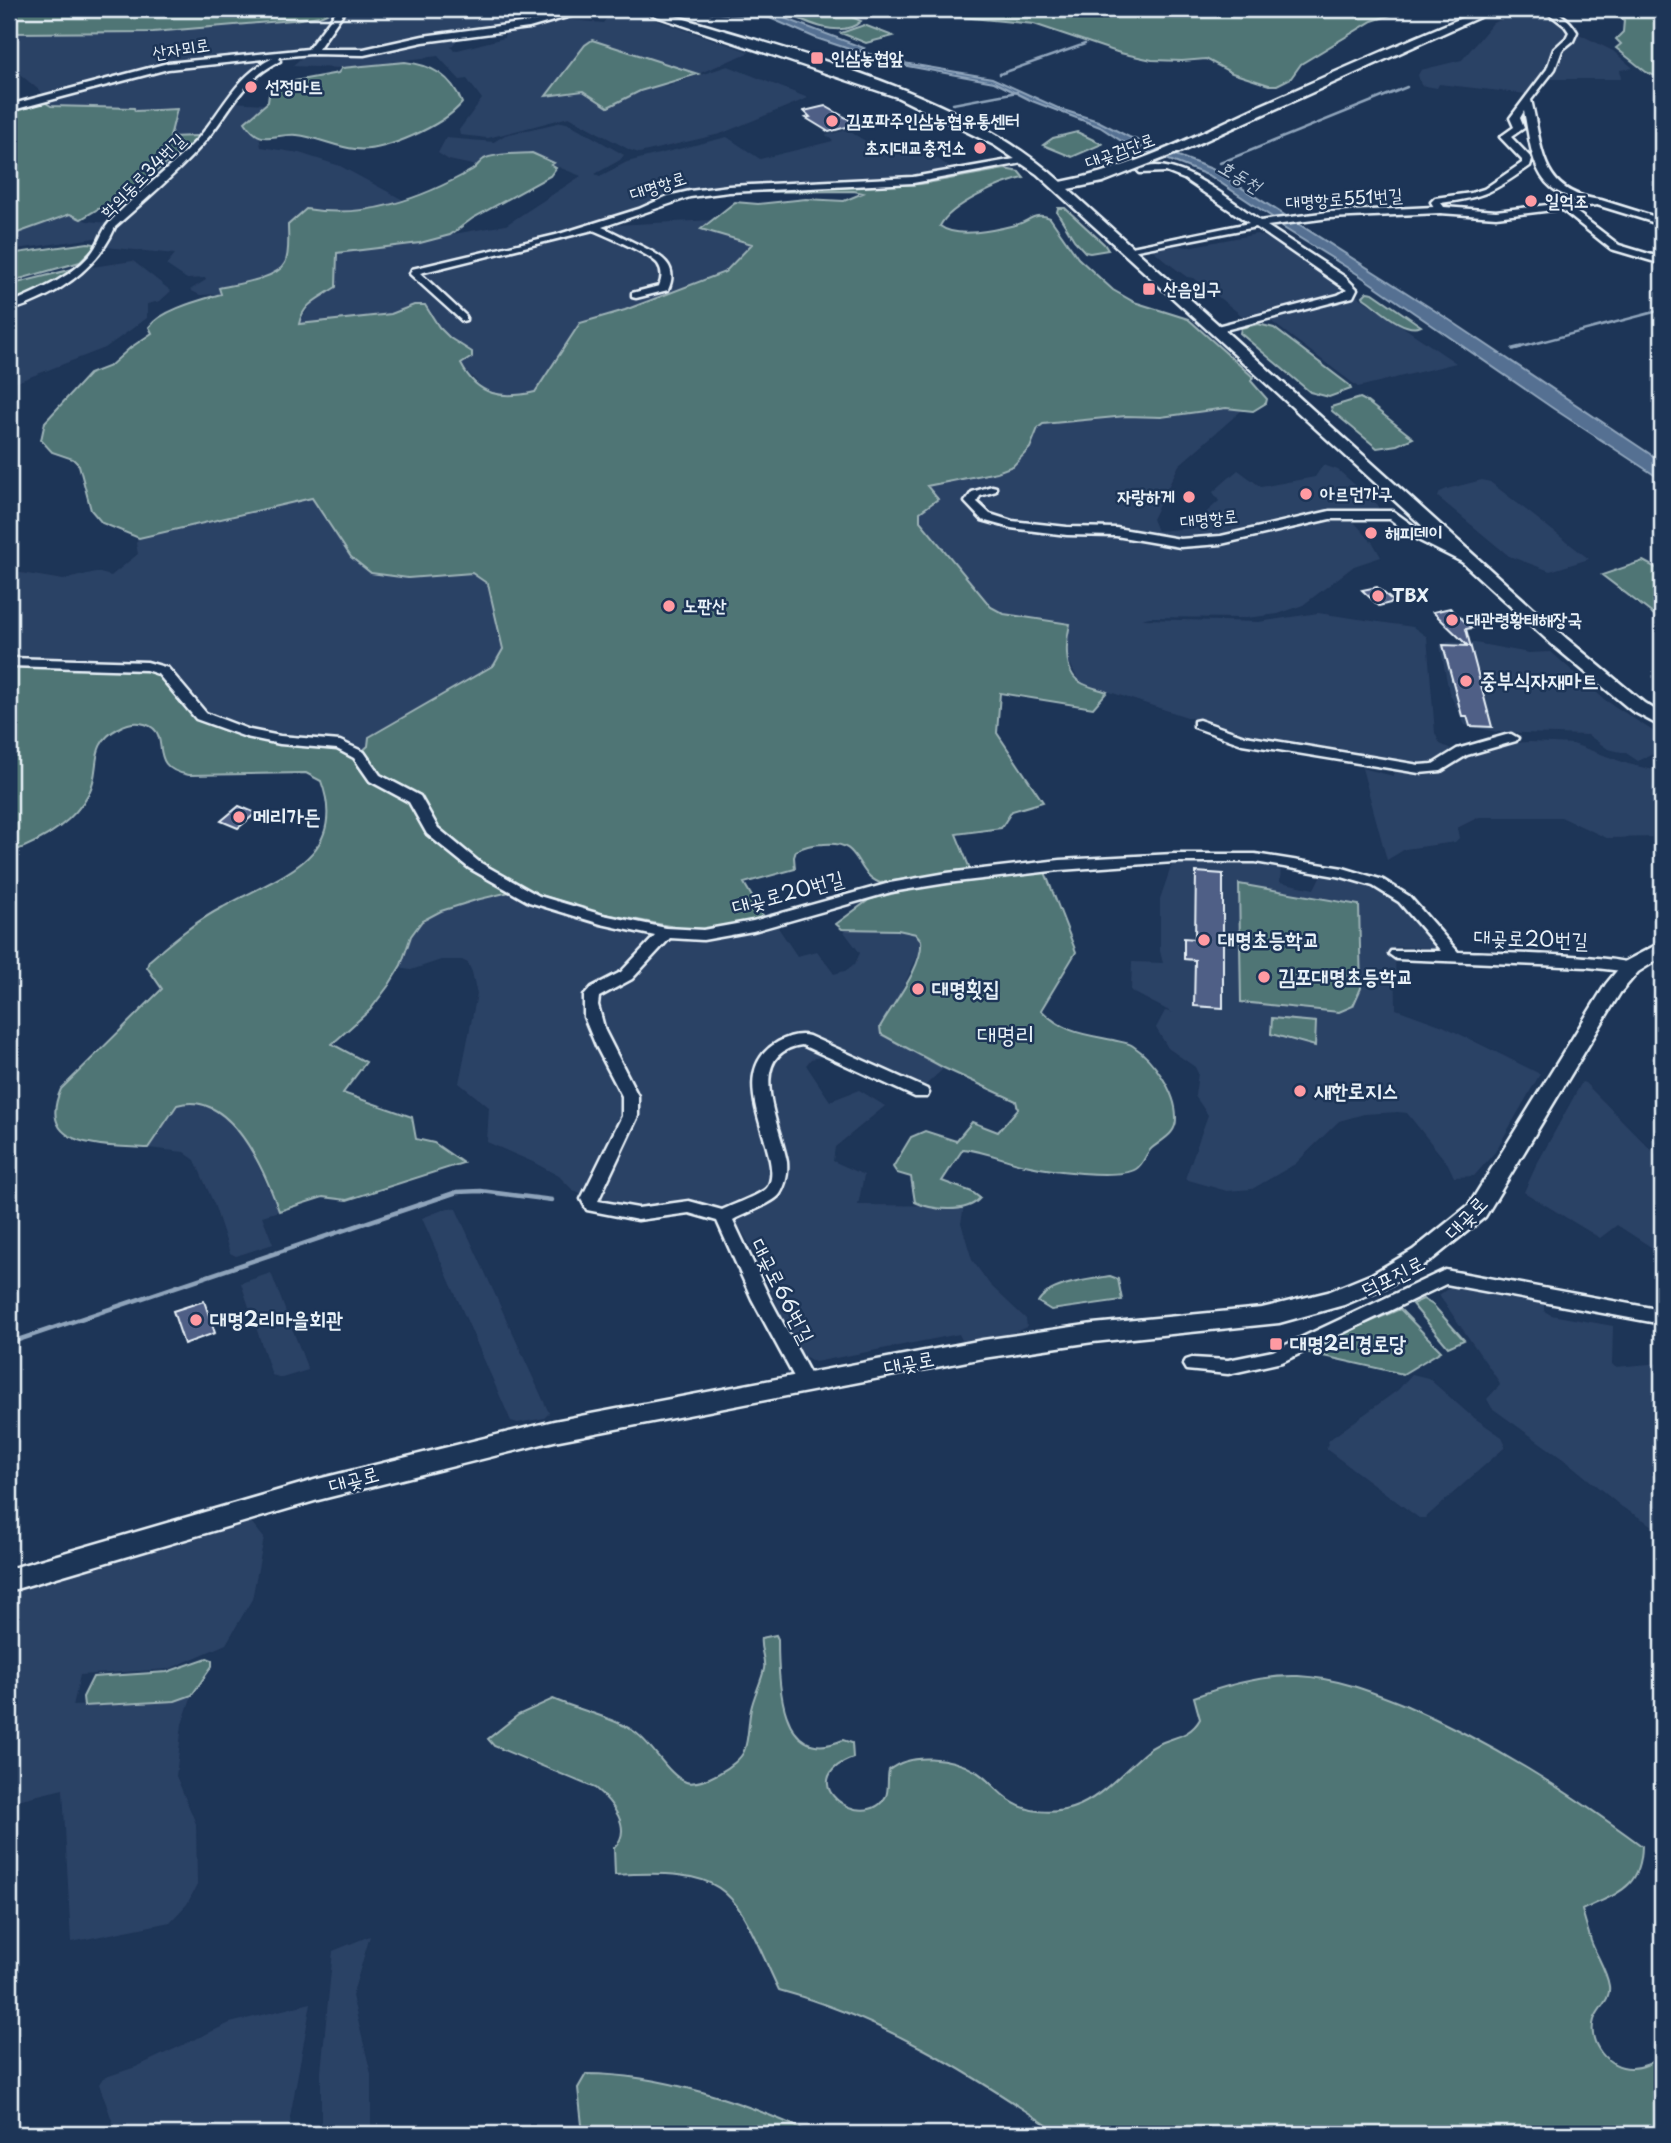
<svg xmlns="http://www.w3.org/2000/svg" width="1671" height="2143" viewBox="0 0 1671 2143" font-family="'Playpen Sans','Poor Story',sans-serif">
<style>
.built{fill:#2c4265}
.green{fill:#4f7475;stroke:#9cb2b6;stroke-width:2}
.water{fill:#547092;stroke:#8fa4bb;stroke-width:2}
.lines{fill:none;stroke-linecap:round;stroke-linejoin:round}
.stream-far2{stroke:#8fa4bb;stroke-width:2.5}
.stream-far1{stroke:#8fa4bb;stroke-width:3.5}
.stream{stroke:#8fa4bb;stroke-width:4.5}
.building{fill:#4f5f86;stroke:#e8f1f8;stroke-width:2}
.street-casing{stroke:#e8f1f8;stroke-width:5}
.secondary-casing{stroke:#e8f1f8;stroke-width:5}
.street{fill:#1d3557;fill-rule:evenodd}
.secondary{fill:#1d3557;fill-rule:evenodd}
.poi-dot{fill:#ff9aa2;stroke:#1d3557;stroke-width:2.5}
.labels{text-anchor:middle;stroke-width:5;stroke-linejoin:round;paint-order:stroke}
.far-street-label{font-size:18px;fill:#e8f1f8;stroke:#1d3557}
.far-poi-label{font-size:18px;font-weight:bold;fill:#e8f1f8;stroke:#1d3557;text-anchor:start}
.far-water-label{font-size:19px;font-style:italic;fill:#b4c4d4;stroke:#1d3557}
.poi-label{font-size:21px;font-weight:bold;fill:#e8f1f8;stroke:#1d3557;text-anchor:start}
.street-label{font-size:21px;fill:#e8f1f8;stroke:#1d3557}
.quarter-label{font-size:24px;fill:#e8f1f8;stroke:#1d3557}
</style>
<rect width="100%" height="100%" fill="#1d3557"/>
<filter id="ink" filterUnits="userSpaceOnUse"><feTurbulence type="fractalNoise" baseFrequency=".0143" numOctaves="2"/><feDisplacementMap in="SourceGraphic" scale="14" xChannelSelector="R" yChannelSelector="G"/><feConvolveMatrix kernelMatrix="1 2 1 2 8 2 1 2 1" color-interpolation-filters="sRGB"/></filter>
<g filter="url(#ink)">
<path class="built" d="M337,9L313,45L303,50L165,61L159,66L45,95L9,65V33L153,32L293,20L320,16Z
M346,9H580L537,23L362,51L320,49Z
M1528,9H1544L1555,16L1568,31L1555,48L1548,68L1527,94L1439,84L1437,88L1421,85L1418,75L1421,70L1462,60L1493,23Z
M611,13L644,16L750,52L698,74L592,40L585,45L546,96L583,91L608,107L650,88L661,85L666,86L728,66L808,98L720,134L639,153L630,150L569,117L488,138L460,135L459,130L482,99L467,79L460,80L438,56L342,68L292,66L306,54L363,53L425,39L455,36L458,39L451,47L454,51L504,38L505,29L561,19L603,23Z
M1579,34L1613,51L1633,68L1620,70L1621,79H1546L1557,64L1561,50Z
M270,57L273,59L260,64L240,79L226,98L212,126L201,136L170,137L176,109L134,111V108L51,106L41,100L156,70Z
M231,102L264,104L245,122L251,132L259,135L261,147L299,153L340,166L405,201L361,212L329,213L306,209L288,250L286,262L280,270L260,278L220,288L222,294L200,295L190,290L206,280L205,278L187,279L166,265L175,254L106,247L114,227L196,150L218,125Z
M562,122L570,124L624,155L620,160L595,174L600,176L627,162L727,137L760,159L833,141L826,135L847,130L872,145L880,146L911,141L954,170L910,178L712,189L665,196L677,202L615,225L714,220L702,229L753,245L725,272L625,310L580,323L535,392L501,396L485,390L461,365L472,352L450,338L439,327L430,310L299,324L312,302L336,281L337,253L420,243L436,237L506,225L581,176L551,164L483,160L477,166L449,160L438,153L446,138L494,142L505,135Z
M70,214L87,221L108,223L102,237L9,250V236Z
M1257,234L1277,243L1325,274L1342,288L1340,292L1245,318L1194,278L1187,277L1168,263L1152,249L1173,245L1188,247Z
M133,261L171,291L160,301L147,304V318L105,348L9,385V309L68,283L92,267Z
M1356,295L1456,363L1358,387L1268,319Z
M1220,409L1242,410L1179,465L1152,519L1157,531L1206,527L1199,519L1219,501L1213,492L1238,470L1261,487L1315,477L1323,465L1338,470L1378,505V508L1375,510L1344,511L1373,543L1381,557L1354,566L1303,605L1278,614L1246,618L1149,617L1142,619L1259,622L1318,613L1413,627L1427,637L1435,733L1440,744L1451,749L1433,763L1416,765L1246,736L1079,682L1068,659L1066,644L1070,624L997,612L920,521V512L934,504L927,487L928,484L1005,470L1043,424L1126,416L1161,417Z
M1482,480L1490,482L1589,559L1550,571L1509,556L1438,497L1440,492L1447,489Z
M312,498L351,557L408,578L472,573L488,584L503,649L494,665L465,681L359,755L280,740L9,662V571L63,580L96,572L111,576L138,554L136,543L139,538Z
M1447,642L1475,643L1529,653L1551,652L1605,700L1662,737V750L1638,761L1626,753L1608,749L1588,735L1497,732L1465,725L1449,692L1440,645Z
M1530,742L1573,744L1628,764L1662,772V829L1658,837L1607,838L1561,817H1479L1457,828L1459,838L1455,842L1405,849L1387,860L1362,768L1393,776L1395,770L1433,775L1451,769L1464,756L1510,743Z
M1173,861H1254L1281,866L1280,882L1314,889L1322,873L1372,887L1401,904L1440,948L1395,947L1396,1009L1443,1026L1540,1074L1495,1152L1474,1176L1454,1177L1448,1164L1407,1113L1398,1112L1364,1114L1339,1121L1295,1164L1252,1189L1227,1191L1185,1179L1208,1115L1195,1096L1198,1073L1195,1067L1168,1048L1156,1028L1165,1011L1173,1013L1131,991L1132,962L1163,963L1160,951V899Z
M506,892L548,911L657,935L775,923L797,956L817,951L834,974L848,970L855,964L860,953L842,929L898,930L916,934L921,940L919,953L881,1034L944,1068L916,1094L830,1055L811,1059L806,1065L830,1101L859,1090L885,1106L835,1147L833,1161L864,1175L858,1205L964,1206L961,1223L972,1260L990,1285L1026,1319L1027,1327L1008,1335L963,1342L959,1334L815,1362L804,1356L793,1342L756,1256L742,1231L722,1210L704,1203L680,1201L636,1207L599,1200L573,1190L559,1176L533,1162L487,1142L489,1107L459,1083L477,994L472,972L468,963L462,960H441L411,970L404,969L401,965L411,936L422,921L441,911Z
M1582,1082L1585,1083L1662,1161V1254L1617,1225L1600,1238L1524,1192L1537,1164Z
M186,1102L210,1108L226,1119L249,1146L279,1211L262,1216L273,1244L236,1256L230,1253L214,1204L195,1160L184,1152L148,1148L177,1105Z
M448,1208L456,1209L549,1413L544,1418L518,1423L511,1421L422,1218Z
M271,1273L308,1370L282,1378L272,1375L241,1283Z
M1452,1286L1544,1301V1311L1551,1315L1613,1326L1612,1364L1615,1367L1662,1363V1531L1622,1507L1570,1464L1492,1408L1487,1399L1500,1385L1498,1380L1439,1295Z
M1412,1374L1428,1378L1470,1415L1502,1437L1505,1443L1504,1448L1425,1518H1419L1326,1449L1329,1440L1398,1390Z
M251,1522L264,1538L252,1599L226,1644L169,1669L80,1675L73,1706L175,1701L192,1695L182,1724L176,1776L196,1824L197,1885L187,1904L170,1922L71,1942L63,1789L9,1802V1591Z
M370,1936L352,1996L371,2074V2134H321V2072L333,1951Z
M311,2003L290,2117L291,2134H117L99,2084L103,2078L136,2067L230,2023Z"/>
<path class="green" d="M9,9H336L320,16L293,20L153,32L9,33Z
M786,9H834L861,21C841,40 805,22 783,11Z
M910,9H1410L1372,21L1301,64L1291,78L1277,85H1269L1232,73L1206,59L1182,61L1152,60L1120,53L1034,24L930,14Z
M1603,9H1662V79L1646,72L1616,48L1621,44L1616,39L1623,32L1624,20Z
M864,25L893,36L866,43L841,33Z
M592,40L698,74L640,91L608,107L583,91L546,96L585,45Z
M405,62C432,65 452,76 462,103C444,125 384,153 355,149C335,147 317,137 297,135C273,133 261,148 245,122L268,102L270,87L276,88L284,83L338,73L342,68Z
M41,100L51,106L134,108L135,111L177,109L170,137L196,136L197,139L115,204L98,209L81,219L70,214L9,236V110Z
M1077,132L1102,144L1072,157L1043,145L1053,138Z
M532,153L554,163L551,165L556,168L550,176L473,218L450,235L420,243L337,253L336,287C320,298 303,303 299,324L391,314L414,305H425L439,327L450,338L472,352V357L461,364C478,397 503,399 535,392L580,323L625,310L725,272L752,244L701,229L735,202L758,204L806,199L844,201L863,193L854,191L743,192L921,184L1005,169L1019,172L1024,178C1002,182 950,205 940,226C957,239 995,230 1015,225C1029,222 1034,211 1050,218L1078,258L1113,290L1134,302L1188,319L1253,377L1251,381L1267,399L1266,403L1253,411L1226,408L1161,417L1126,416L1043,424L1038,428L1030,448L1013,466L997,472L927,486L938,499L920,512V521L991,607L1004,614L1070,624C1066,640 1063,672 1080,682C1088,687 1099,689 1107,692L1093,708L1000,693L997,733L1043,802L1012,811L1001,828L956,834L970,869L880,883C853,872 863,840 824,844C814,845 805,845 796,851L794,857L795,869L744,883L764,917L716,929L680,928L595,912L522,889L476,900L441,911L422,921L411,936L401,965L389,985L370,1010L332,1044L366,1062L343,1093L412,1117L416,1139L434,1143L463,1163L347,1200L323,1197L279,1211C265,1172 231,1089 177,1105L148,1148C109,1145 34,1151 61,1089L162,989L147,967L149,961C172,941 196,921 223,907C276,877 350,859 321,781L306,773L189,775C141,767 178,729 140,723C132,722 126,724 119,728C87,745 102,767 89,793C73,823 40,842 9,853V662H88L163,671L201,716L246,733L340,745L359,754L368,746L369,737L494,665L503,649L488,584L472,573L408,578L371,573L351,557L312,498L139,538L102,523L91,510L79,465L73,459L52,452L41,440L45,422L89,374L110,366L130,348L152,333L149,327C161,310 201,300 221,294L219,288C236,284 277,279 285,263C290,253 288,236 288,225L306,209C365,219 421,199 472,170C477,167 479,162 484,159C496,153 519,154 532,153Z
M1065,208L1104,244L1108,250L1090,253L1085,252L1074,240L1057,212L1058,208Z
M88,243L95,244V247L80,262L9,282V254Z
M73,269L74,272L9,306V285Z
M1367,292L1373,293L1421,326C1404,334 1379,308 1364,298L1363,296Z
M1258,324L1274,328L1349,385L1351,389L1329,397L1310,392L1240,333L1241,328Z
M1360,398L1366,401L1413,438L1397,445L1377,448L1332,411L1331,407Z
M1643,561L1662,571V621L1602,575Z
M1045,872L1076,952L1041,1010C1064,1033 1083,1034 1113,1040C1119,1042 1128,1042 1133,1046C1153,1059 1176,1092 1176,1117C1177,1134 1163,1139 1152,1148C1145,1154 1144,1164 1136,1169C1117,1180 1047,1170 1025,1165C1004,1160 985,1151 963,1149L942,1181L972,1192L980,1198C967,1214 931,1210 915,1202L911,1177L897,1173L893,1167L911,1137L925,1131L956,1141L972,1122L998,1132L1018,1109L1016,1101L944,1068L881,1034L880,1027C892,1005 924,966 921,940L916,934L898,930L842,929L836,924L870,899L917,888Z
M1239,884L1359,905L1361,988L1353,1006L1339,1012L1241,1002Z
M1272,1018L1316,1022L1315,1046L1271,1034Z
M1110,1276L1118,1279L1122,1300L1051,1310L1038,1302C1049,1283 1089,1280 1110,1276Z
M1423,1299L1433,1305L1464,1340L1448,1347L1412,1304Z
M1400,1309L1441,1351L1403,1374L1310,1353L1335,1337Z
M776,1635L778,1639C778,1680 779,1768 843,1740L852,1743L853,1758C789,1781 865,1835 886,1796C889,1790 887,1777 889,1770C911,1752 951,1757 975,1771C986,1777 994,1788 1004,1796C1024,1814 1055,1816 1080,1805C1106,1793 1125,1769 1147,1751C1164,1736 1188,1741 1200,1719L1194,1697C1226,1685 1264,1675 1298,1676C1337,1678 1370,1691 1405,1705C1492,1743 1566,1790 1642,1846C1641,1890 1616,1893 1582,1910C1585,1920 1588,1931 1591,1941C1596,1955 1607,1971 1609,1986C1611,2000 1598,2008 1594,2020C1587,2043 1608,2069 1632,2068C1643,2068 1653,2062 1662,2057V2134H1060C971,2073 884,2019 779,1990C732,1890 736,1868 615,1875L614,1848C634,1829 612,1802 595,1788L494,1746L488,1739L518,1715L553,1699C578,1710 609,1716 632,1730C652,1742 667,1775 686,1782C700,1787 739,1765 744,1751C749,1739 748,1722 751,1709C754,1695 761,1683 764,1669C766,1659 759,1648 761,1638Z
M207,1658L212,1660V1666L192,1695L175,1701L84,1706L83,1697L93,1677L167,1672Z
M586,2074C661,2074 745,2102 813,2134H583L578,2088Z"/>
<path class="water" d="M749,9H760L864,48L860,51L892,61L992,78L1060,109L1098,121L1129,137L1212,169L1448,319L1662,462V480L1554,409L1359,275L1279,225L1272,217L1210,176L1123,142L1100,127L1032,101L994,82L891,63L816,38Z"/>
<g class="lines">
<path class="stream-far2" d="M680,9L773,18
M1000,74L1085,44
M953,104L1017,92
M1220,163L1407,87
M1514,349L1662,310"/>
<path class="stream-far1" d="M1513,349L1521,347"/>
<path class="stream" d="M9,1343L457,1192L481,1191L552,1200"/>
</g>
<path class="building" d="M825,106L857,124L829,132L806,118L810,117L804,111Z
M1377,587L1394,602L1379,606L1362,590Z
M1450,608L1472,628L1466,629L1492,727L1470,726L1467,716H1462L1443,645L1468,646L1433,612Z
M239,806L256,813L238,828L221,821Z
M1196,872L1223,874V1008L1194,1006L1195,960L1184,959V938L1195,939Z
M204,1301L215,1333L184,1344L173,1311Z"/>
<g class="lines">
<defs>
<path id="street" d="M338,9H346L318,49H364L423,36L529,22L570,13L574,15L529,28L423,42L364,55L311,54L279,57L280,61C239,81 230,114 201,146C175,175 144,201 115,227C97,270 53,298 9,311V304C37,291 69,279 90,255C99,245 101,232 109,223C135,194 168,171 195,142C222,112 235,76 273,58L168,69L9,111V105L168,63L308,49Z
M1543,9C1557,8 1570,20 1577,32L1573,41L1562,50L1555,69L1531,100C1543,149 1539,193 1601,200L1662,219V225L1597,205L1571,208L1619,245L1662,258V264L1611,249L1561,209L1496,217L1440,213L1329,218L1267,226L1345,277L1357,289L1353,297L1217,332L1213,331V327L1338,295L1347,290L1256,227L1127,252L1122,249L1249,223L1184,179L1166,172L1140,173L1138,171C1172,150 1232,202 1260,221L1329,212L1434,207L1431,202L1435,198L1471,193L1484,189L1522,163V160L1500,137L1514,127L1510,118L1547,69L1554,49L1566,38L1569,32L1565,26ZM1524,111C1529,134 1531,171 1551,187C1559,194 1571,197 1581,201L1496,211L1444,207L1441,203C1486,197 1494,191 1530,166L1532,159L1511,137L1524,128L1520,118Z
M1026,157L1031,160L1029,162L913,183L729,192L690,197L602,227C615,232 626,239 639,245C659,255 680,264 668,290L636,298L632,297V293L659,286C662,279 663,271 658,264C650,254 607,236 593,230L420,273L466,316V320L462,321L410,274L412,269L556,235L639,209L668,196L690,191L729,186L913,177Z
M992,486L996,487V491L980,496L977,502L990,514L1012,521L1067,527L1116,528L1180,539L1221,536L1330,511H1393L1422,532L1474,560L1472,563H1464L1414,538L1390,519H1330L1221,544L1180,547L1116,536L1067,535L1011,528L982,520L965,502L972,492Z
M9,658L147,662L168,668L206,713L250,730L280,736L340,741L364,752L380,775L420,796L438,828L479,862L539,896L603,915L666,928L703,930L753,921L890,883L947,873L1060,860L1174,854H1255L1343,868L1383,880L1409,896L1458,952C1485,953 1626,954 1639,967L1631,972L1587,967L1396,959L1389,954L1391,951H1441L1399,902L1373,886L1342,877L1255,862H1174L1060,870L947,883L891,892L753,931L703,940L670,938L632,979L599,997L598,1005L605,1031L638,1096V1116L598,1201L638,1208L689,1201L722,1210C732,1205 758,1196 766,1189C791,1162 717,1076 778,1042C787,1037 799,1033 809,1036L927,1089L929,1093L927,1097H915L802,1045C742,1053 782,1130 787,1162C788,1174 786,1184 780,1194C774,1203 744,1214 733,1220L770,1299L815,1383L812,1388L806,1390L800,1388L752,1299L717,1221L689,1213L638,1220L587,1210L581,1199L622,1116V1096L596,1046L584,1017V996L592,987L621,972L655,936L601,924L529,902L469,868L427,834L409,802L370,781L354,758L337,749L280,744L246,737L196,719L158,674L146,670L9,666Z
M1199,720L1245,736L1419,765L1433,764L1457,749L1506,735L1511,734L1518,738L1516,741L1467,755L1441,771L1419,773L1242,744L1194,727V721Z
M1445,1270L1662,1310V1324L1446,1284L1282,1362L1228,1374L1186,1370L1183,1365L1186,1360L1192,1358L1228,1360L1273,1351Z"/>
<path id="secondary" d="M635,9H652C783,50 957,88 1061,182C1131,169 1195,136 1259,106C1333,73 1408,40 1483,9H1497L1182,151L1103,182L1068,189L1567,639L1644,703L1662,714V727L1632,711L1555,647L1037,174L994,145L897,97Z
M1662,942V957L1638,972L1620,993L1485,1217L1429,1262L1388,1286L1344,1305L1279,1323L1093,1342L983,1358L554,1441L318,1500L9,1591V1569L318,1479L554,1421L983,1340L1093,1324L1262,1308L1328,1292L1372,1274L1413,1250L1469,1205L1606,984L1624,962Z"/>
</defs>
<use href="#street" class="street-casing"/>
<use href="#secondary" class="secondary-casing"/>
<use href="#street" class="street"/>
<use href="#secondary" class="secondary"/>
</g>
</g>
<g class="poi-dot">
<rect x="810" y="51" width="14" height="14" rx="3.5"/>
<circle cx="251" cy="87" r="7"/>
<circle cx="832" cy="121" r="7"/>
<circle cx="980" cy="148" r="7"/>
<circle cx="1531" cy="201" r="7"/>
<rect x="1142" y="282" width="14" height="14" rx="3.5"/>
<circle cx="1306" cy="494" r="7"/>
<circle cx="1189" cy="497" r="7"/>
<circle cx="1371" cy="533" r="7"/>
<circle cx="1378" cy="596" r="7"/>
<circle cx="669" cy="606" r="7"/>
<circle cx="1452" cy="620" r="7"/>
<circle cx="1466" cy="681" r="7"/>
<circle cx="239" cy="817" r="7"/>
<circle cx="1204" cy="940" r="7"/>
<circle cx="1264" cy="977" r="7"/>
<circle cx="918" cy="989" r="7"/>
<circle cx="1300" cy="1091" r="7"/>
<circle cx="196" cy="1320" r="7"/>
<rect x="1269" y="1337" width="14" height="14" rx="3.5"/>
</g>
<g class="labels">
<g class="far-street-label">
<text transform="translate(181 49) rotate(-9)" y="6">산자뫼로</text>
<text transform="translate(1120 151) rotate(-20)" y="6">대곶검단로</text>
<text transform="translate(143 176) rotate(-45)" y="6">학의동로34번길</text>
<text transform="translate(658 186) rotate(-18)" y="6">대명항로</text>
<text transform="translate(1344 199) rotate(-4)" y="6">대명항로551번길</text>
<text transform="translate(1209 519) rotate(-6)" y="6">대명항로</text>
</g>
<g class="far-poi-label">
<text x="831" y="64">인삼농협앞</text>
<text x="265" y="93">선정마트</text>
<text x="846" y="127">김포파주인삼농협유통센터</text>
<text x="966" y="154" text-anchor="end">초지대교충전소</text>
<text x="1545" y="207">일억조</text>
<text x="1163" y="295">산음입구</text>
<text x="1320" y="500">아르던가구</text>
<text x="1175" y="503" text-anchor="end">자랑하게</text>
<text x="1385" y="539">해피데이</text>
<text x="1392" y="602">TBX</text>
<text x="683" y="612">노판산</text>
<text x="1466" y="626">대관령황태해장국</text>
</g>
<g class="far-water-label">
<text transform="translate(1240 176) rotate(30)" y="7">호동천</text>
</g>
<g class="poi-label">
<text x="1480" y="688">중부식자재마트</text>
<text x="253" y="824">메리가든</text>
<text x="1218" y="947">대명초등학교</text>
<text x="1278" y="984">김포대명초등학교</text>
<text x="932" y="996">대명횟집</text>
<text x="1314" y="1098">새한로지스</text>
<text x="210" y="1327">대명2리마을회관</text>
<text x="1290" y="1351">대명2리경로당</text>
</g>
<g class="street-label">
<text transform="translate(788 893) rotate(-15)" y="7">대곶로20번길</text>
<text transform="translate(1531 939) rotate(2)" y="7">대곶로20번길</text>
<text transform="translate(1466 1218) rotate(-46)" y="7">대곶로</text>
<text transform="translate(1393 1277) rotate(-27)" y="7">덕포진로</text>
<text transform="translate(782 1291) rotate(63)" y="7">대곶로66번길</text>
<text transform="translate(909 1363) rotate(-11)" y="7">대곶로</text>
<text transform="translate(354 1480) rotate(-15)" y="7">대곶로</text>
</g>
<g class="quarter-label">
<text x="1006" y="1043">대명리</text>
</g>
</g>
<rect width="1671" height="2143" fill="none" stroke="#1d3557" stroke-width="35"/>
<rect x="18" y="18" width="1636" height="2108" fill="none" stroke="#e8f1f8" stroke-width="2.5" filter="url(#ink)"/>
</svg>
